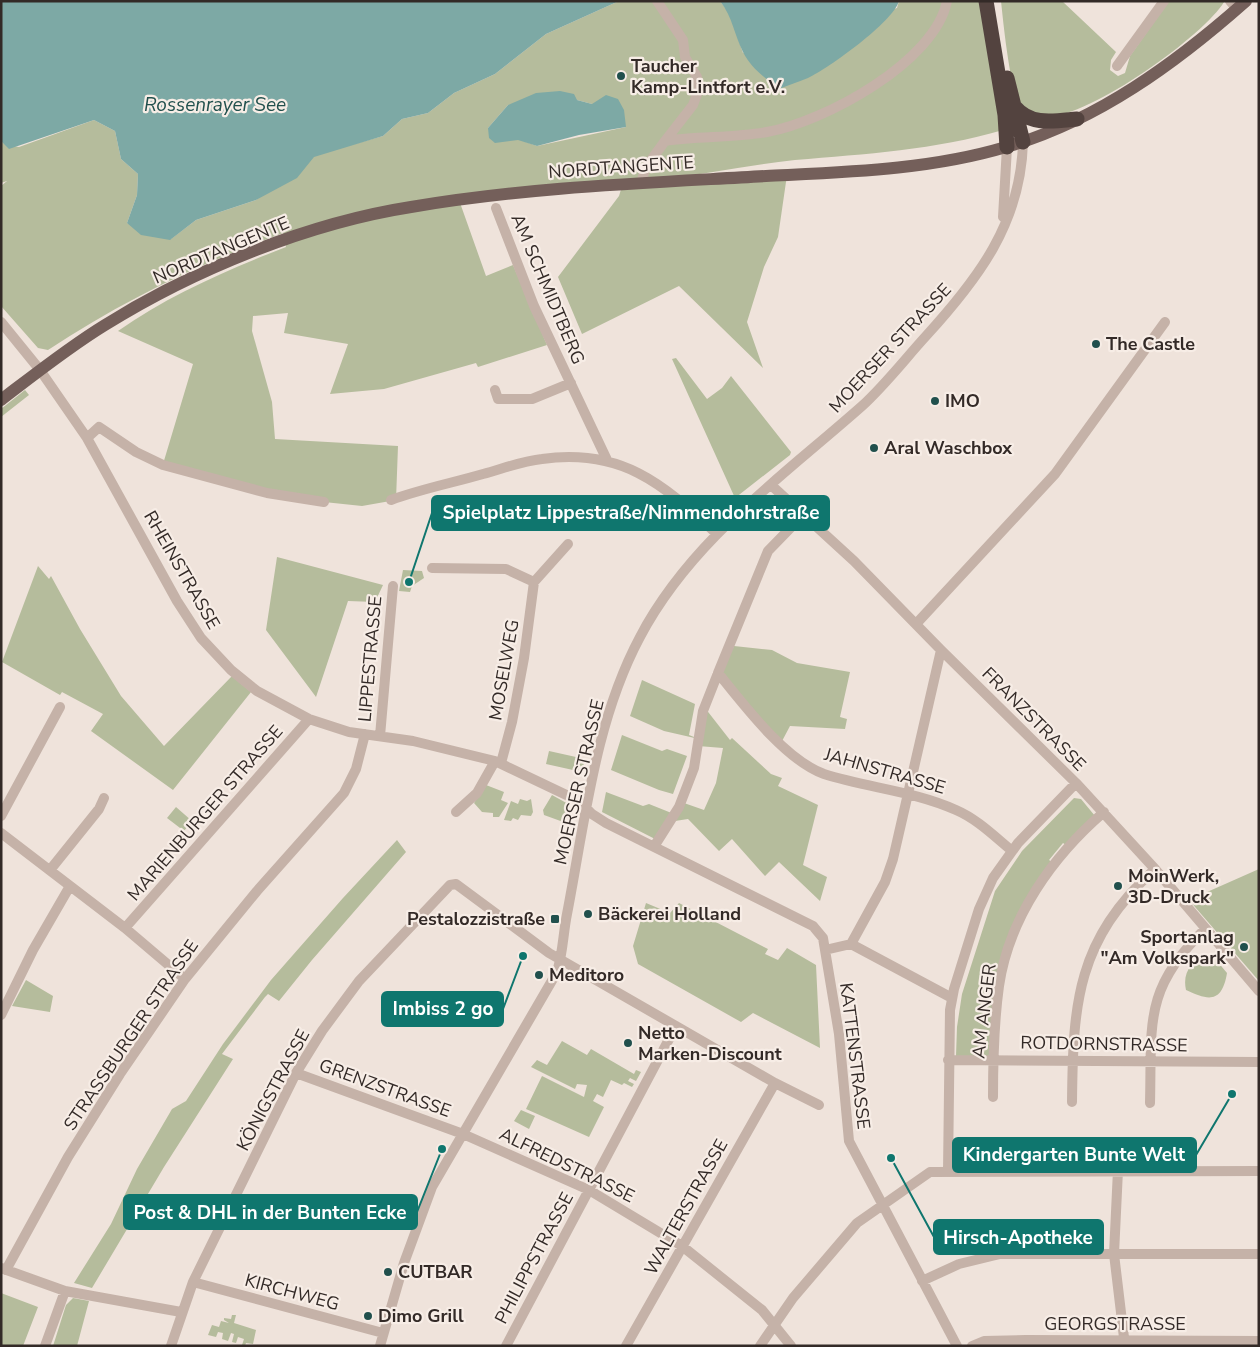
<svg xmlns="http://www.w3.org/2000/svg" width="1260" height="1347" viewBox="0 0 1260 1347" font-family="'Nunito Sans',sans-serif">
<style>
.green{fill:#b5bc9c;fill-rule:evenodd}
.water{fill:#7da9a5}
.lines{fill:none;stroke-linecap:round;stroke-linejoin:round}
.minor{stroke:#c5b2a8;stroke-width:10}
.major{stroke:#745f5a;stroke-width:12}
.highway{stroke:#53433f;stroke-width:15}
.poi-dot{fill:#21504d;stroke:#f7ede6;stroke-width:2}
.labels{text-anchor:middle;stroke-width:4.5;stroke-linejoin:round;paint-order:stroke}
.poi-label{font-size:18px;font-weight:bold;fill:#332a27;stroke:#f7ede6;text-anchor:start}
.street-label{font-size:18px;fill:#332a27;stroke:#f7ede6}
.water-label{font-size:19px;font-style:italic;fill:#21504d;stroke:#f7ede6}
.leader{fill:none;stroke:#0f766e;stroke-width:2}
.callout-dot{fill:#0f766e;stroke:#f7ede6;stroke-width:2}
.callout{fill:#0f766e;stroke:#0f766e;stroke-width:2}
.callout-label{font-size:19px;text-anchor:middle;font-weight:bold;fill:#fff}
</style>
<rect width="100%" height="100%" fill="#efe3db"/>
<path class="green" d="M619,1H720L730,14L743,53L897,8L899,1H982L1003,130C935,150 866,154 795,160C750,165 704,174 659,180L787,175L778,237L764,267L747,322L763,368L679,286L582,334L558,277L619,196L623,183L459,200L486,276L513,265L547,345L478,367L476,363L384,389L330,394L348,344L284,333L288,313L253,316L252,331L272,402L275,439L398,446L396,500L362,506L324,502L163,464L193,364L118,331C169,295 227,270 286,247L283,233C199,264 124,300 48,350L38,348L1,306V186L7,181L1,183V141L6,145L19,147L94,120L115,131L121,159L138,174L137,195L127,223L171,239L196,220L256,200L315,155L383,136L402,119L428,113L454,93L495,74L546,34ZM577,100L592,104L626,127L537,146L488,128L508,105Z
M1001,1H1062L1116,52L1111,60L1110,70L1118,76L1125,73L1130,56L1169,1L1224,2C1204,36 1077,128 1037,116C1033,114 1021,106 1019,102C1010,89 1003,20 1001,1Z
M676,358L707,399L722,388L731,376L791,452L790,455L735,498L672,359Z
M25,390L29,395L1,417V409Z
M277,557L383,585L375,602L348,601L316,697L266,630Z
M38,566L49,579L51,576L80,629L121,696L164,746L232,676L251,692L173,790L91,731L103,714L62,692L60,695L2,662Z
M403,570L422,571L424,578L412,586L410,592L399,591Z
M734,646L772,650L797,663L850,672L840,717L847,719L845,729L790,726L781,743L720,676Z
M642,680L695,704L689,735L699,739L705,708L730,740L732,738L771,774L782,778L778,786L818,805L803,865L827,877L820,901L779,862L765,876L732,839L719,851L688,819L675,821L684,803L704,810L716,783L723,748L698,746L699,739L664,731L630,716Z
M622,735L662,751L667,749L687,756L673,794L659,790L611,770Z
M549,751L585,759L582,772L546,764Z
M486,785L504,792L501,800L508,803L499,817H493V813L482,812L474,803Z
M606,792L643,806L649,804L674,814L655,839L602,812Z
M552,795L570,805L566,823L544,815L543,810Z
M1074,798L1081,799L1095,816L1066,845L1063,843L1049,860L1052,862L1000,961L994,984L989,1056H956L957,1027L962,994L995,891L1022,851Z
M520,799L527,801L531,799L533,812L531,816L521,815L518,820L513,818L511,821L504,820L511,801L518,804Z
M176,807L192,821L184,831L167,818Z
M397,840L406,852L312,960L279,1001L268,994L265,997L222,1054L233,1059L164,1167L92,1288L74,1283L111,1224L137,1169L172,1109L186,1101L223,1044L271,980L343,898Z
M1259,869V981L1189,900Z
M646,903L670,913L679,903L768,949L765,954L778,960L787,948L816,965L820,1048L753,1013L741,1022L638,964L633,946Z
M1207,955H1212L1227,973C1222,1003 1209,1001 1186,990C1182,972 1192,961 1207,955Z
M26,980L53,996L50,1012L12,1006Z
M562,1041L587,1055L591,1049L634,1074L636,1070L641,1072L636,1081L630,1078L628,1081L634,1084L632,1087L624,1083L622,1085L611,1080L603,1097L597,1094L593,1101L604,1107L589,1137L526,1109L542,1076L584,1097L587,1085L577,1084L575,1089L531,1067L537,1060L547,1065Z
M521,1110L535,1116L529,1129L514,1121Z
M1,1293L38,1307L23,1346H1Z
M73,1298L89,1301L77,1346H53L66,1305Z
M232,1315H236L234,1323L256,1330L253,1344L246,1343L245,1346L242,1345L244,1339L238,1337L236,1343L232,1342L234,1334L231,1333L228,1341L222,1339L223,1333L218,1332L216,1337L208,1335L212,1325L219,1327L221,1321L229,1323L224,1320V1318L231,1319Z"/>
<path class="water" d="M1,1H619L546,34L495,74L454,93L428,113L402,119L383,136L314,157L297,178L256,200L196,220L170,240L141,235L127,223L137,195L138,174L121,159L115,131L94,120L9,149L1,141Z
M720,1H899C893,22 829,68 808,78C799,82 788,85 779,89C765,78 751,68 743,52C734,34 733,18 720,1Z
M560,91L574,94L577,100L592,104L606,95L618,99L624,110L626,127L579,135L537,146L518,140L495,143L489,138L488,128L508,105L536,93Z"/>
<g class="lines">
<path class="minor" d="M657,1L683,40L685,57L697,77L699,89L693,105L665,141
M1230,1L1237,9
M1117,66L1164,1
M641,183L646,167L665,141C699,136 734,138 767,132C824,122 935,62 947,1
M496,208L534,306L607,460
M1003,217L1007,147
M1,322L40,370L87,438L177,601L201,638L231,670L257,691L309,719L349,732L413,741L495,761L579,801L592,814L606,823L813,926L823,938L839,1034L849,1141L957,1346
M495,390L498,399H532L571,383
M87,438L99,427L136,452L163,465L267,493L324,502
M771,485L854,561L941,650L1076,783L1155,869L1259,991
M391,500C421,489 452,483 483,474C502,469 522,461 542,459C621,448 662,483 717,534
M803,515L768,551L718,673C743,704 785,760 824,774C868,788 914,791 956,810C977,819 994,836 1011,850
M432,568L506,569L534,582
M916,624L1055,474L1165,322
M380,736L393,586
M501,763L512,722L524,658L534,582L568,544
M456,812L477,793L495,761
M1,816L60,707
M1,833L125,928L185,979
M655,845L679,807L694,768L703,711L718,673
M50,870L99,809L104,798
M125,928L309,719
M851,944L885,882L893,859L941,650
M825,950L851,944L952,998
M1,1015L33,950L70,886
M948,1060L1259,1062
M296,1073L463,1134L589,1190L682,1246L762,1310L791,1346
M993,1097C993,1060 994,1022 999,986C1009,917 1053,856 1104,812
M1072,1102C1073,1002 1077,940 1155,869
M1150,1103C1152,1024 1143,989 1205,929
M1118,1170L1114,1254L1125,1346
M948,1172L950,1010L954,989L979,909L993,878L1018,843L1076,783
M1,1268L65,1291L181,1312
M6,1270L68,1157L120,1074L185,979L257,891L344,793L356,769L365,734
M922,1281L959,1264L1000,1254H1259
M193,1282L383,1333
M45,1346L65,1291
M171,1346L193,1282L296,1073L322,1031L359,981L450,885L456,884L549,953L775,1083L819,1105
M380,1346L404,1263L432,1187L557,972C563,953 563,934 567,914C585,821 595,721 640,637C691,540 782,477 862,406C885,385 905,359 926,336C978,279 1021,223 1023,142
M506,1346L676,1026
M626,1346L775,1083
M760,1346L793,1298L857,1223L930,1172L1259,1171
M972,1346L984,1341L1026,1340L1259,1341"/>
<path class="major" d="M1,400C35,374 69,347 105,325C193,270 308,223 411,207C529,187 647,183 766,176C846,172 929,170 1006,147C1097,121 1176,63 1246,1"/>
<path class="highway" d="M986,1L1005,115L1007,147
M1007,78L1023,142
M1015,107C1031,126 1054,121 1077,119"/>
</g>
<g class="poi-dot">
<circle cx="621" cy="76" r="5"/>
<circle cx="1096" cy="344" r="5"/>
<circle cx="935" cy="401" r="5"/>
<circle cx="874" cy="448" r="5"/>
<circle cx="1118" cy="886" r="5"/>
<circle cx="588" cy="914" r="5"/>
<rect x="550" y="914" width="10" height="10" rx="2.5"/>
<circle cx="1244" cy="947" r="5"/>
<circle cx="539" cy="975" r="5"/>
<circle cx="628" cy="1043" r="5"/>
<circle cx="388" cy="1272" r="5"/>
<circle cx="368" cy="1316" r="5"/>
</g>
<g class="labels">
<g class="poi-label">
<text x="631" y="72">Taucher<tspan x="631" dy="21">Kamp-Lintfort e.V.</tspan></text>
<text x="1106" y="350">The Castle</text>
<text x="945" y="407">IMO</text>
<text x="884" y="454">Aral Waschbox</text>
<text x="1128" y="882">MoinWerk,<tspan x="1128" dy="21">3D-Druck</tspan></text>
<text x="598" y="920">Bäckerei Holland</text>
<text x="545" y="925" text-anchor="end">Pestalozzistraße</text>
<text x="1234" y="943" text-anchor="end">Sportanlag<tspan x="1234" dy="21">"Am Volkspark"</tspan></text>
<text x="549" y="981">Meditoro</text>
<text x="638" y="1039">Netto<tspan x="638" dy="21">Marken-Discount</tspan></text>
<text x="398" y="1278">CUTBAR</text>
<text x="378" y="1322">Dimo Grill</text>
</g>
<g class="street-label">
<text transform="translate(621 167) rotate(-4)" y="6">NORDTANGENTE</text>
<text transform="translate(221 250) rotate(-23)" y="6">NORDTANGENTE</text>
<text transform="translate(548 289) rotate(67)" y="6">AM SCHMIDTBERG</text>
<text transform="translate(890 348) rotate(-47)" y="6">MOERSER STRASSE</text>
<text transform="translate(182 570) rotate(60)" y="6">RHEINSTRASSE</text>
<text transform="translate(370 659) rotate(-85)" y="6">LIPPESTRASSE</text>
<text transform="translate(504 670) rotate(-80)" y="6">MOSELWEG</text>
<text transform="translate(1034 719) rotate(45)" y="6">FRANZSTRASSE</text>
<text transform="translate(885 771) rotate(16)" y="6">JAHNSTRASSE</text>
<text transform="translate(579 782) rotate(-77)" y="6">MOERSER STRASSE</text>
<text transform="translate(205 813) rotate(-49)" y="6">MARIENBURGER STRASSE</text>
<text transform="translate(984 1011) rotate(-83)" y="6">AM ANGER</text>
<text transform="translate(131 1035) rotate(-56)" y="6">STRASSBURGER STRASSE</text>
<text transform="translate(1104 1044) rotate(1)" y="6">ROTDORNSTRASSE</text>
<text transform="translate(855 1056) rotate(83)" y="6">KATTENSTRASSE</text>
<text transform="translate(385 1088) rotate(20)" y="6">GRENZSTRASSE</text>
<text transform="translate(273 1090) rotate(-62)" y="6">KÖNIGSTRASSE</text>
<text transform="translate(567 1165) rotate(26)" y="6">ALFREDSTRASSE</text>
<text transform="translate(686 1207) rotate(-61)" y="6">WALTERSTRASSE</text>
<text transform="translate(534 1258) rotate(-62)" y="6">PHILIPPSTRASSE</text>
<text transform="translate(292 1292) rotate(15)" y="6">KIRCHWEG</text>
<text x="1115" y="1330">GEORGSTRASSE</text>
</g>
<g class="water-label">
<text x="215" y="111">Rossenrayer See</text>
</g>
</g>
<path class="leader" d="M409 582L432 513M523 956L503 1009M1232 1094L1196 1155M442 1149L417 1212M891 1158L934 1237"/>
<g class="callout-dot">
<circle cx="409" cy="582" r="5"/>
<circle cx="523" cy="956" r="5"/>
<circle cx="1232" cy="1094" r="5"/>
<circle cx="442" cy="1149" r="5"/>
<circle cx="891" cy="1158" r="5"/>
</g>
<g class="callout">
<rect x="432" y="496" width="397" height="34" rx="5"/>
<rect x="382" y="992" width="121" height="34" rx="5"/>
<rect x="953" y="1138" width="243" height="34" rx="5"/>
<rect x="124" y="1195" width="293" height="34" rx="5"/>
<rect x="934" y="1220" width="169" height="34" rx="5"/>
</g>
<g class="callout-label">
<text x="631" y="519">Spielplatz Lippestraße/Nimmendohrstraße</text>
<text x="443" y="1015">Imbiss 2 go</text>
<text x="1074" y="1161">Kindergarten Bunte Welt</text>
<text x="270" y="1219">Post &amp; DHL in der Bunten Ecke</text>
<text x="1018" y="1244">Hirsch-Apotheke</text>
</g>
<rect width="1260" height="1347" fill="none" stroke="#332a27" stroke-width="5"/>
</svg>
